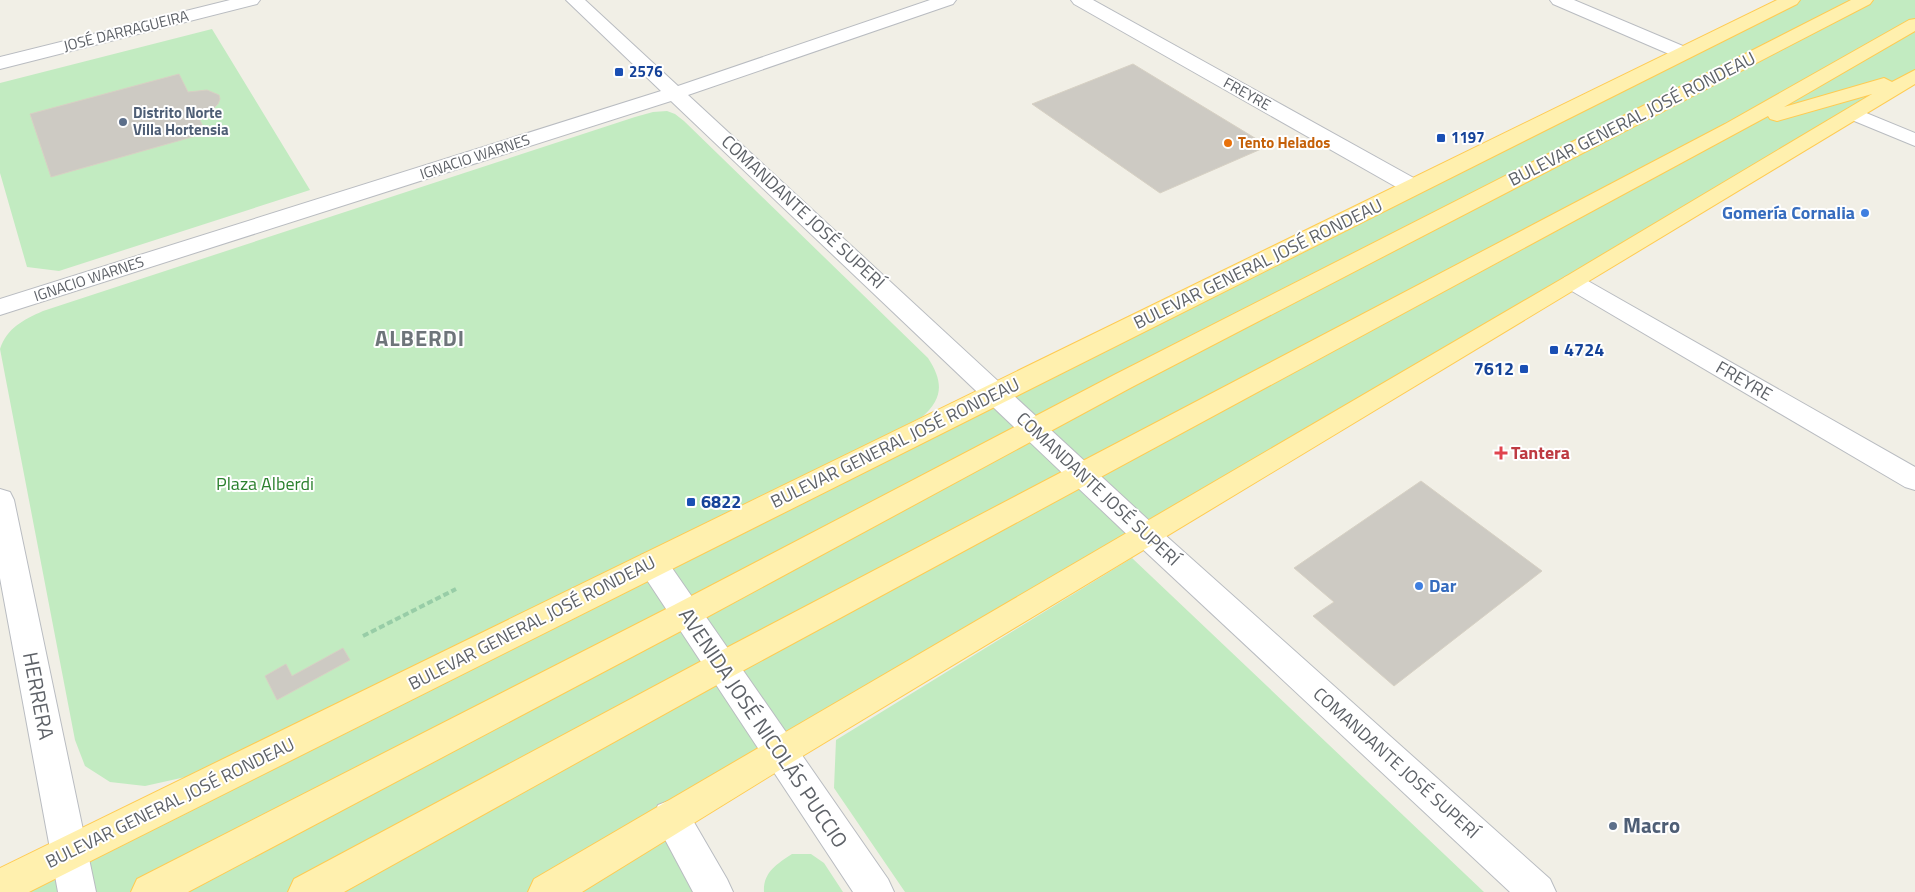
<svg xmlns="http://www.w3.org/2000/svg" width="1915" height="892" viewBox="0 0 1915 892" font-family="'Titillium Web',sans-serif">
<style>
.green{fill:#c2ebc1}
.building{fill:#cdcac3;stroke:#d7d1c4}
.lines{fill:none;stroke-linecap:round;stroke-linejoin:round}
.minor-casing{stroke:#b9bcc1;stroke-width:2}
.major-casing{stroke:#ffcb52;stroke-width:2}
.path{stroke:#98cda7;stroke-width:4;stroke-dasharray:6 3;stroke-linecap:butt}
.minor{fill:#fff;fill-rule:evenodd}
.major{fill:#fff0ae;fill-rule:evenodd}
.transit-dot{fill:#1a4fb4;stroke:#fff;stroke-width:2}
.service-dot{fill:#5c6f8a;stroke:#fff;stroke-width:2}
.food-dot{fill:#e8710a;stroke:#fff;stroke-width:2}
.shop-dot{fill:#3f7fe0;stroke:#fff;stroke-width:2}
.health-dot{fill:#e0444e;stroke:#fff;stroke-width:2}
.labels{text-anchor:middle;stroke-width:4;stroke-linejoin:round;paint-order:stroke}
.far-street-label{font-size:15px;fill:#5e6268;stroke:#fff}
.far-transit-label{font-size:15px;font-weight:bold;fill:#164399;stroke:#fff;text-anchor:start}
.far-service-label{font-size:15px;font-weight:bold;fill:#4e5e75;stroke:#fff;text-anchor:start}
.far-food-label{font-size:15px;font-weight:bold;fill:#c56008;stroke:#fff;text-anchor:start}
.street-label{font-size:18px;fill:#5e6268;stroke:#fff}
.shop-label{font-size:18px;font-weight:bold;fill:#366cbe;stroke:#fff;text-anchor:end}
.transit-label{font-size:18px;font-weight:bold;fill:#164399;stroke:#fff;text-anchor:start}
.health-label{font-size:18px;font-weight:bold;fill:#be3a42;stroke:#fff;text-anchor:start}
.park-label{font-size:18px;fill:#2b812e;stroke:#fff}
.near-street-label{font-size:21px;fill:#5e6268;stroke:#fff}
.near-service-label{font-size:21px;font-weight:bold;fill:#4e5e75;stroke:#fff;text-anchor:start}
.district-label{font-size:22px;font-weight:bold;letter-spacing:1px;fill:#6e757a;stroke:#fff}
</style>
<rect width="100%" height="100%" fill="#f1efe6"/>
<path class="green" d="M1791,0H1915V76L671,817L714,892H0Z
M212,29L310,190L59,271L27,267L0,173V83Z
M667,111L675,114L684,121L928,358C943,381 944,398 922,417L217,770L145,786L110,782L85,766L75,740L0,349C7,328 23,320 43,311L635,117L653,112Z
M1132,558L1484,892H905L834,788L836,740Z
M792,854H811L824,863L843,892H764C763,872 777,864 792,854Z"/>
<path class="building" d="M1133,64L1268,146L1160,193L1032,104Z
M179,74L188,92L207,90L219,95L220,99L218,104L213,109L198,116L206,133L51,177L30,114Z
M1421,481L1542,571L1394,686L1313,616L1334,602L1294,568Z
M343,648L350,660L277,700L265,676L286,664L292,676Z"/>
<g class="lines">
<defs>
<path id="minor" d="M230,0H260L257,4L0,69V57Z
M566,0H585L678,86L930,0H956L953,4L688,95L1155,526L1550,879L1556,892H1510L1135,542L671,101L0,315V299L661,91Z
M1071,0H1093L1421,182L1424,187L1421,192L1413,193L1405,192L1074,4Z
M1550,0H1574L1690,49L1692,53L1690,57L1683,59L1676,57L1553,4Z
M1854,108L1915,133V146L1847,118L1844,114L1847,110Z
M1573,275L1581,277L1915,467V490L1905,487L1565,287L1561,282L1565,277Z
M0,489L10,492L14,500L96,892H58L0,578Z
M652,551L663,555L888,879L894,892H853L641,571L637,563L641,555Z
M671,800L684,805L727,879L733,892H693L653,817L658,805Z"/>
<path id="major" d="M1777,0H1800L1797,4L29,892H0V868Z
M1851,0H1873L1870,4L1132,387L696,623L188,892H131L137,879L674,605L1114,375Z
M1915,19V31L1784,107L1884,78L1892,82L1915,70V84L791,763L582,892H528L534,879L1565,277L1872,94L1777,121L1770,119L1768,116L733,676L344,892H288L294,879L711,656L1725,124L1909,20Z"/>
</defs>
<use href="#minor" class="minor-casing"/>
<use href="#major" class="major-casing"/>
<path class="path" d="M363,636L456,589"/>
<use href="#minor" class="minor"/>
<use href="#major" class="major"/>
</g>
<g class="transit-dot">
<rect x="614" y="67" width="10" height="10" rx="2.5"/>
<rect x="1436" y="133" width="10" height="10" rx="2.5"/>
<rect x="1549" y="345" width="10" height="10" rx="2.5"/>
<rect x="1519" y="364" width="10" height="10" rx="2.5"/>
<rect x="686" y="497" width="10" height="10" rx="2.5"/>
</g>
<g class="service-dot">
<circle cx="123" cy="122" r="5"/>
<circle cx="1613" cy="826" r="5"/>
</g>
<circle class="food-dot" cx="1228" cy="143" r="5"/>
<g class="shop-dot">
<circle cx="1865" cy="213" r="5"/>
<circle cx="1419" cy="586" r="5"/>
</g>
<path class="health-dot" d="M1498.5 445.5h5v5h5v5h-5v5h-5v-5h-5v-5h5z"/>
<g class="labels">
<g class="far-street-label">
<text transform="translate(126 31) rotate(-14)" y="5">JOSÉ DARRAGUEIRA</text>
<text transform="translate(1247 94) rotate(29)" y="5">FREYRE</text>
<text transform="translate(475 157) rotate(-18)" y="5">IGNACIO WARNES</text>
<text transform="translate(89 279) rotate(-18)" y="5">IGNACIO WARNES</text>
</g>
<g class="far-transit-label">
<text x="629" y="77">2576</text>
<text x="1451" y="143">1197</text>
</g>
<g class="far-service-label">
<text x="133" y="118">Distrito Norte<tspan x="133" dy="17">Villa Hortensia</tspan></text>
</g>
<g class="far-food-label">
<text x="1238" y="148">Tento Helados</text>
</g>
<g class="street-label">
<text transform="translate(1632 119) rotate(-27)" y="6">BULEVAR GENERAL JOSÉ RONDEAU</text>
<text transform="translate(803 212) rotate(43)" y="6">COMANDANTE JOSÉ SUPERÍ</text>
<text transform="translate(1258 264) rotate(-26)" y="6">BULEVAR GENERAL JOSÉ RONDEAU</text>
<text transform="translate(1744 381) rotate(30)" y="6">FREYRE</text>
<text transform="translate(895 443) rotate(-26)" y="6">BULEVAR GENERAL JOSÉ RONDEAU</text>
<text transform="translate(1098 489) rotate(43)" y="6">COMANDANTE JOSÉ SUPERÍ</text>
<text transform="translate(532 623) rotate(-27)" y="6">BULEVAR GENERAL JOSÉ RONDEAU</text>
<text transform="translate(1396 763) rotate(42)" y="6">COMANDANTE JOSÉ SUPERÍ</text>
<text transform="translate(170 803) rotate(-26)" y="6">BULEVAR GENERAL JOSÉ RONDEAU</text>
</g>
<g class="shop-label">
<text x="1855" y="219">Gomería Cornalia</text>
<text x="1429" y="592" text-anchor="start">Dar</text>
</g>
<g class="transit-label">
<text x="1564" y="356">4724</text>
<text x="1514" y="375" text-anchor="end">7612</text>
<text x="701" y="508">6822</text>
</g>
<g class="health-label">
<text x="1511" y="459">Tantera</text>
</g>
<g class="park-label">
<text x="265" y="490">Plaza Alberdi</text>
</g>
<g class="near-street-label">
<text transform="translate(38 696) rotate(79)" y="7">HERRERA</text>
<text transform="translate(763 728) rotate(56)" y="7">AVENIDA JOSÉ NICOLÁS PUCCIO</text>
</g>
<g class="near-service-label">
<text x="1623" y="833">Macro</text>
</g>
<g class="district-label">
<text x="420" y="346">ALBERDI</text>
</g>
</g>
</svg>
